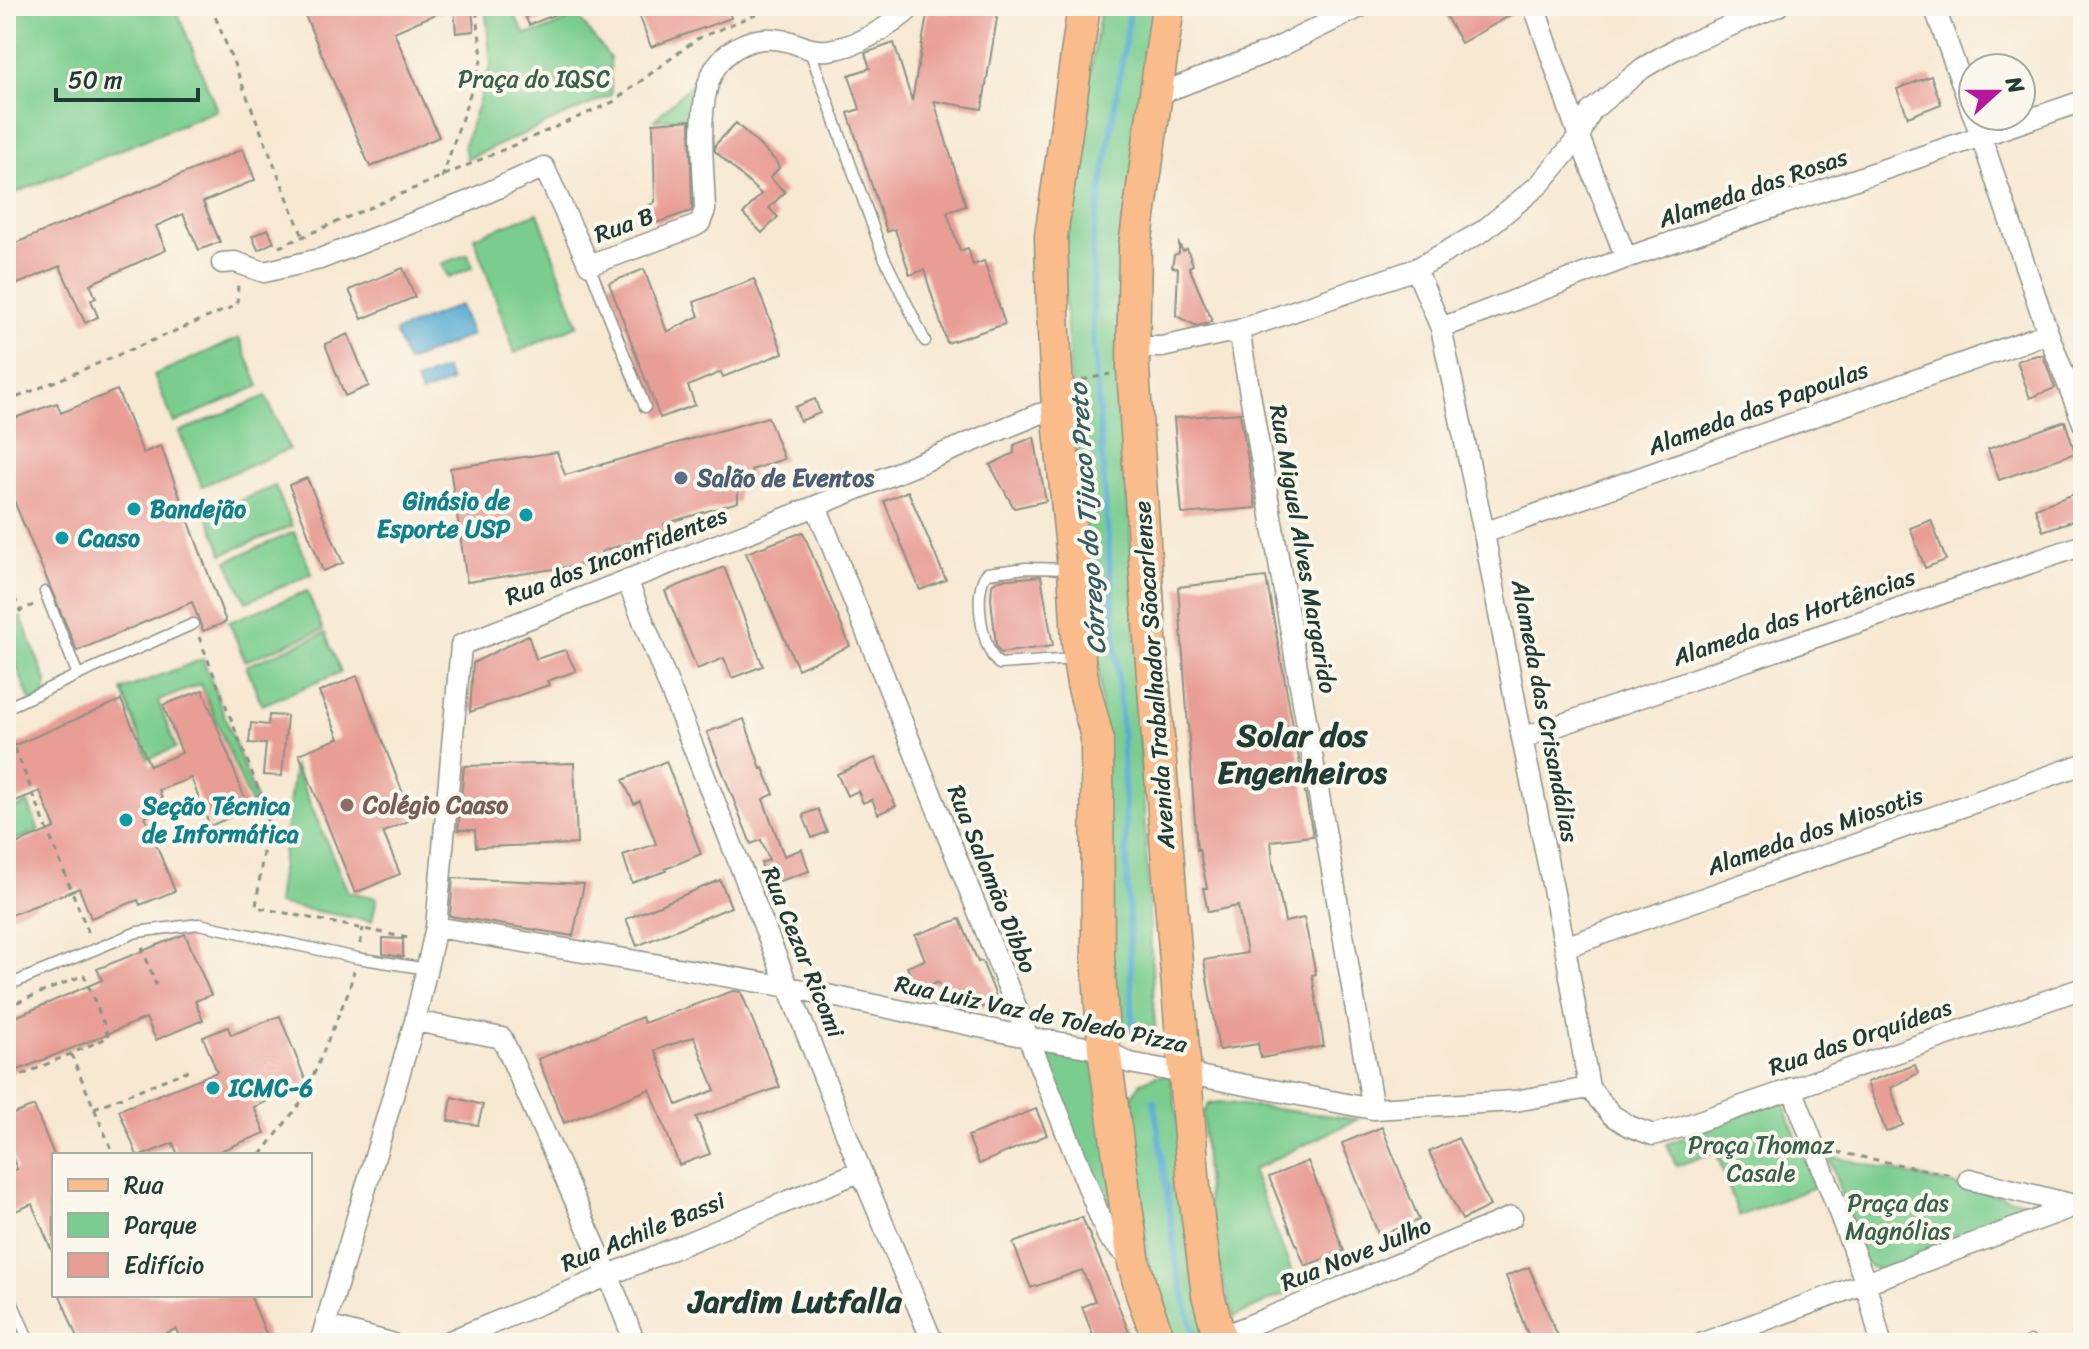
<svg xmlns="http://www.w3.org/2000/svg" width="2089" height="1349" viewBox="0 0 2089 1349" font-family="Sriracha,sans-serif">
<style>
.green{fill:#7acd8f;stroke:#4c8562;stroke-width:2}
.water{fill:#57abd3;stroke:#3b7484;stroke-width:2}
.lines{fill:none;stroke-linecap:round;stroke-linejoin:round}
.stream{stroke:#57abd3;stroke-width:6}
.building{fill:#e89d95;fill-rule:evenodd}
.lane-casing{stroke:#8b9283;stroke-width:13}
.street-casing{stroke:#8b9283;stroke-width:23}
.primary-casing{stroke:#8b9283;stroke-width:35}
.path{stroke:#8b9283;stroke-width:3;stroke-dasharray:6 6;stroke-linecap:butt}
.lane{stroke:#fff;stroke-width:10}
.street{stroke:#fff;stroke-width:20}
.primary{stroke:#fabc8b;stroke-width:32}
.service-dot{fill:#5c6f8a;stroke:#fbf7ec;stroke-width:3}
.culture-dot{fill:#0f9aa8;stroke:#fbf7ec;stroke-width:3}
.education-dot{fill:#8d6e63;stroke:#fbf7ec;stroke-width:3}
.labels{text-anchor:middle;stroke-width:8;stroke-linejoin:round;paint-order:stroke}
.park-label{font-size:24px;fill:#36614b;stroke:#fbf7ec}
.street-label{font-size:24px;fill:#1f3d34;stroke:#fbf7ec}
.service-label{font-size:24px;font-weight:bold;fill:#4e5e75;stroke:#fbf7ec;text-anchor:start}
.culture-label{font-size:24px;font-weight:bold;fill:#0d838f;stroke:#fbf7ec;text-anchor:start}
.education-label{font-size:24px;font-weight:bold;fill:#785e54;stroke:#fbf7ec;text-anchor:start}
.water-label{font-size:26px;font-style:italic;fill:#305e64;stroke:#fbf7ec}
.district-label{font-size:32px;font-weight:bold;fill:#1f3d34;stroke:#fbf7ec}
</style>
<rect width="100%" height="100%" fill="#fbf7ec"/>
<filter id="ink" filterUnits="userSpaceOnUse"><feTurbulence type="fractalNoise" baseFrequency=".0125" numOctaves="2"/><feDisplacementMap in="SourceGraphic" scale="16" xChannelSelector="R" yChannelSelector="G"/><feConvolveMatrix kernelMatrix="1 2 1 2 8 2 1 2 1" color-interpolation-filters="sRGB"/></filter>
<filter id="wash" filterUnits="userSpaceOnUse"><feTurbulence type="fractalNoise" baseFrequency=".006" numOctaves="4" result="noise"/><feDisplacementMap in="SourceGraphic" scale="32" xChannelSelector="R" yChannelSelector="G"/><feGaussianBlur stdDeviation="1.8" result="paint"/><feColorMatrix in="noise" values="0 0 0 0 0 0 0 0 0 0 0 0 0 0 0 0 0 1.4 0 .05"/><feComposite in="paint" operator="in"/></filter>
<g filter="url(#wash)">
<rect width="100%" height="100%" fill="#f7e8d2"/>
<path class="green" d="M6,6H175L217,110L6,197Z
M485,6H509L525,34L543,31L577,16L610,58L611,95L467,159L464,146L491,64Z
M1101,6H1162L1120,330L1155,1027L1152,1032L1113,1026L1106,928L1100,683L1074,423L1062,262Z
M697,79L696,117L654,120Z
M538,213L578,325L515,353L474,237Z
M468,254L473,267L449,278L441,264Z
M239,338L259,386L174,423L154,375Z
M266,396L289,449L202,486L179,432Z
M275,486L292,526L223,554L207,514Z
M294,532L312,574L246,602L227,561Z
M307,591L323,630L245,661L229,622Z
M21,617L47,683L44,697L36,702L30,700L6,640V622Z
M325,633L341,672L262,705L246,666Z
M203,659L257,802L251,804L201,684L158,701L176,748L148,759L122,690Z
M294,766L348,892L377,898L372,921L277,904Z
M28,803L39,831L6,844V812Z
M1032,1048L1101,1066L1122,1221L1105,1220Z
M1156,1076H1171L1212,1343H1171L1149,1271L1131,1097L1141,1082Z
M1782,1099L1815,1187L1739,1216L1716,1152L1676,1166L1667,1144Z
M1219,1102L1358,1119L1252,1170L1298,1288L1234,1317C1210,1248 1205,1186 1203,1114L1209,1104Z
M1834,1157L2039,1205L2040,1207L1884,1271L1871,1267L1864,1262L1830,1160Z"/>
<path class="water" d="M460,305L472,335L407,362L395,332Z
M445,369L451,382L421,394L416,381Z"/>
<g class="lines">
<path class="stream" d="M1131,6L1093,242V331L1122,731L1133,1032
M1154,1101L1178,1273L1196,1343"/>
</g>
<g id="blocks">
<path class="building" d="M301,6H472L474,31L456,33L454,6L394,32L439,137L370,167Z
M521,6H574V7L529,25Z
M636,6H727L731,18L651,47Z
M950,6H999L982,109L934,101L966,206L947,212L960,251L968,248L973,265L984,261L1005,324L947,343L924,270L910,275L895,229L887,232L848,113L860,109L849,75L870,68L865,53L894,43L912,101L928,9L949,13Z
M1440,6H1521L1522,9L1461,43Z
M1931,76L1941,104L1908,117L1897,89Z
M690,120L692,208L691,211L656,223L648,206L655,202L653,123Z
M736,123L776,161L779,168L770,178L785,192L769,208L778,217L762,233L743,214L761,194L715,151V145Z
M243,149L255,180L203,202L220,242L199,250L183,214L156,226L166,250L90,284L96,298L91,300L98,317L85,323L60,266L6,289V247Z
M268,229L274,242L258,250L252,236Z
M1179,244L1183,251L1187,249L1193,265L1189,267L1212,321L1206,324L1197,326L1176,316L1178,268L1172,267L1174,255L1179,253Z
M403,268L415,297L362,319L349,290Z
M644,269L667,332L699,316L694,302L754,279L783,353L723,377L721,372L688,386L695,405L660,418L609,283Z
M348,334L369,386L345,396L325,344Z
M2037,355H2043L2055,388L2030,398L2017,361Z
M117,390L143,453L161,446L226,622L203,631L192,602L77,651L14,501L6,504V421L57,403L61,413Z
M815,399L820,413L800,421L795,407Z
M1240,413L1256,508L1182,514L1174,418Z
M768,417L784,459L751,470L756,486L738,491V502L664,524L666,530L601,552L602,562L467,582L450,468L557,452L565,475Z
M2065,421L2075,453L1999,480L1988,449Z
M1034,437L1046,501L1014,508L990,465L1014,453V445Z
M307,478L343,563L323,571L289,485Z
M908,491L946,580L920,590L884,501Z
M2077,493L2083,517L2043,531L2035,508Z
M1931,520L1946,560L1925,568L1910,528Z
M803,532L850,646L798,669L746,553Z
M724,567L763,666L732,678L724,658L697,669L665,591Z
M1041,576L1053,646L1000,653L996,646L991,598L992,584L998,580Z
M1266,577L1313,836L1271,841L1273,863L1285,922L1304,918L1316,974L1312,975L1324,1046L1261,1058L1258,1044L1219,1050L1204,960L1247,953L1238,906L1208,912L1203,888H1207L1199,849L1197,850L1178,587Z
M528,635L536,659L565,650L576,671L547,681L549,685L470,712L473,663Z
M357,676L413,819L383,832L400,874L355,893L299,754L339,738L319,692Z
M203,690L249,809L210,826L191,778L159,790L166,809L145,817L175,891L140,905L138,900L91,918L79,888L6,917V848L55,828L40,791L6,805V749L121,700L150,766L182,753L163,705Z
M269,715L287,716L282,776L263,775L266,744L249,743L251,723L268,725Z
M744,719L761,769L763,768L774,794L763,799L784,856L802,849L809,871L768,885L761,863L769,860L761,840L751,844L707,732Z
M875,758L896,806L878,814L872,799L863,803L858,791L847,796L837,774Z
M666,761L701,854L665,869L666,871L632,883L623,855L656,844L640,801L634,804L623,780Z
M574,763L577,844L476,847L475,830H458L464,766Z
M818,809L827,832L812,838L803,815Z
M453,878L584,884L573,936L450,916Z
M720,880L731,907L637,946L626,919Z
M960,919L978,962L982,961L998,1001L970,1012L948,1007L938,982L918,991L907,967L925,960L915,935Z
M185,934L211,995L195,1001L203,1020L156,1040L146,1018L6,1075V1021L102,980L97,969Z
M383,938L403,939V957L383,954Z
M733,991L741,992L780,1087L696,1117L710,1154L679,1165L650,1089L564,1123L538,1059L642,1017L644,1023ZM694,1037L715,1090L677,1105L655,1050Z
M280,1016L307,1084L254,1107L265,1133L210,1155H178L173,1143L144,1155H137L119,1110L217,1072L203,1037L228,1027L231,1035Z
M1915,1065L1918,1073L1891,1088L1903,1125L1886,1132L1867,1082Z
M452,1097L483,1105L478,1125L448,1121Z
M34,1106L54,1155V1256L32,1204L6,1215V1173L17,1169L6,1141V1117Z
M1036,1109L1047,1135L979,1164L968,1136Z
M1382,1127L1419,1220L1379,1236L1342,1143Z
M1458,1138L1490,1206L1462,1220L1429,1152Z
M1308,1161L1344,1251L1305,1266L1269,1177Z
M1082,1217L1114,1294L1133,1343H1096L1082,1307L1095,1301L1082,1270L1031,1288L1013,1243Z
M1529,1267L1552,1322L1561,1343H1532L1524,1325L1506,1276Z
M60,1295H250L270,1343H181L176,1329L141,1343H79Z"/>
</g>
</g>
<g filter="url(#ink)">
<use href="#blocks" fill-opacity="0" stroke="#8b9283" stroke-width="2"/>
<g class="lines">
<defs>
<path id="lane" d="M810,51L883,255L925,341
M589,265L645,407
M1072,569L1026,568L987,573C972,590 982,650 999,664L1075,659
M78,675L193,624
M6,708L78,675L45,592
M6,986L137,932L199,924L357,958L428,969
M6,1288L30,1343
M2030,1341L2031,1343"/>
<path id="street" d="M1534,6L1579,137L1626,258
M1934,6L1973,114
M1154,96L1273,50L1362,6
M1974,116L2048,333L2083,423
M222,263L235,262L264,272L320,259L469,201L544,167L589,265L693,227L700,223L705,210C704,173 698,123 707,88C716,52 750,32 787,41C802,45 811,52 828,50C858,47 891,26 913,6
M1416,269L1441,328L1484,533L1522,738L1565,947L1589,1088L1612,1115L1629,1126L1653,1135L1685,1126L2083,988
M1441,328L1626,258L2083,101
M1239,330L1373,1109
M1135,347H1162L1239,330L1416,269L1483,231L1540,184L1579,137L1591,111L1643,68L1677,48L1778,6
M816,506L1108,1237L1134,1263
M1484,533L2048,333
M627,580L861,1171L933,1343
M1522,738L2083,545
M436,927L789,987L1027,1037L1104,1050L1130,1063L1373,1109L1515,1101L1589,1088
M1565,947L2083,764
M415,1021L502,1038L608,1274L635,1343
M1792,1088L1866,1284L1881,1343
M1969,1179L2074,1205
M326,1326L391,1343
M1219,1338L1512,1217
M320,1343L415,1021L436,927L461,645L816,506L1039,414L1058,410
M445,1343L861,1171
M1703,1343L2083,1203"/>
<path id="primary" d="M1084,6L1051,236L1053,311L1058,410L1074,569L1079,659L1083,684L1097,737L1098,956L1104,1050L1134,1263L1142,1294L1160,1343
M1168,6L1135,246L1133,368L1150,638L1194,1187L1208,1295L1221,1343"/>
</defs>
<use href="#lane" class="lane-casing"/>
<use href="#street" class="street-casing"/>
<use href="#primary" class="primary-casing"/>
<path class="path" d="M211,6L303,237
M442,178L482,58L476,6
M279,247L613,102L697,39L758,13L762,6
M1082,380L1110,374
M6,402L237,305L238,285
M6,575L20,611L33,605
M199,637L268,814L256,907L413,939
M6,726L89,934
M360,944L363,928
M142,947L156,985
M6,1007L84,975L109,1037L6,1082
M71,1054L114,1155
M94,1108L194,1068
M1837,1152L1951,1175
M261,1155L304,1098L349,990L354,971"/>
<use href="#lane" class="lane"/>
<use href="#street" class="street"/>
<use href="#primary" class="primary"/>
</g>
</g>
<circle class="service-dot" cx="681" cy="478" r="8"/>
<g class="culture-dot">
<circle cx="134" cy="509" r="8"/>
<circle cx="526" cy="515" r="8"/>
<circle cx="62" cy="538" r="8"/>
<circle cx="126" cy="820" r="8"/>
<circle cx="213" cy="1088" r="8"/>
</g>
<circle class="education-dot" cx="347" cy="805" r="8"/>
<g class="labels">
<g class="park-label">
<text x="534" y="87">Praça do IQSC</text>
<text x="1761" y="1153">Praça Thomaz<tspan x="1761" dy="28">Casale</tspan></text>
<text x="1898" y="1211">Praça das<tspan x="1898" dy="28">Magnólias</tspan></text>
</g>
<g class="street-label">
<text transform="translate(1753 188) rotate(-19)" y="8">Alameda das Rosas</text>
<text transform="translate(624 225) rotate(-20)" y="8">Rua B</text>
<text transform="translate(1758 408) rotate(-20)" y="8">Alameda das Papoulas</text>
<text transform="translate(1303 549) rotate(80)" y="8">Rua Miguel Alves Margarido</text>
<text transform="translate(616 556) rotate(-21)" y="8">Rua dos Inconfidentes</text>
<text transform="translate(1794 617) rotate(-19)" y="8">Alameda das Hortências</text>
<text transform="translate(1154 675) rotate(-94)" y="8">Avenida Trabalhador Sãocarlense</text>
<text transform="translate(1545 711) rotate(79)" y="8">Alameda das Crisandálias</text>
<text transform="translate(1815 831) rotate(-19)" y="8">Alameda dos Miosotis</text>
<text transform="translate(992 879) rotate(68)" y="8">Rua Salomão Dibbo</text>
<text transform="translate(803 952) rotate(68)" y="8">Rua Cezar Ricomi</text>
<text transform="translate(1041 1014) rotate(12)" y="8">Rua Luiz Vaz de Toledo Pizza</text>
<text transform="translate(1860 1037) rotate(-19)" y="8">Rua das Orquídeas</text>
<text transform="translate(643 1232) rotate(-22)" y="8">Rua Achile Bassi</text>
<text transform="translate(1356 1254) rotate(-22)" y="8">Rua Nove Julho</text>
</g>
<g class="service-label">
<text x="697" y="486">Salão de Eventos</text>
</g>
<g class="culture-label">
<text x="510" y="509" text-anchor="end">Ginásio de<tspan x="510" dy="28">Esporte USP</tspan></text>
<text x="150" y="517">Bandejão</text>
<text x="78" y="546">Caaso</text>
<text x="142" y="814">Seção Técnica<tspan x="142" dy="28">de Informática</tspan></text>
<text x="229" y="1096">ICMC-6</text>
</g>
<g class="education-label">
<text x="363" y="813">Colégio Caaso</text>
</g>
<g class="water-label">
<text transform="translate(1087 519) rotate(-94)" y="9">Córrego do Tijuco Preto</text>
</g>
<g class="district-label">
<text x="1302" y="746">Solar dos<tspan x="1302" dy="37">Engenheiros</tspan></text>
<text x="795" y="1312">Jardim Lutfalla</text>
</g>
</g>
<rect width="2089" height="1349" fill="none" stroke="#fbf7ec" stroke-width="32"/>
<rect x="52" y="1153" width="260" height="144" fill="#fbf7ec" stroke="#a3ada2" stroke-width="2"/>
<rect x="68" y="1179" width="40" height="12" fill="#fabc8b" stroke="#a3ada2" stroke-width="2"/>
<text x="124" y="1193" font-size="24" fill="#1f3d34">Rua</text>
<rect x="68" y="1213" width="40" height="24" fill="#7acd8f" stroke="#a3ada2" stroke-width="2"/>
<text x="124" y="1233" font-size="24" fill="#1f3d34">Parque</text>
<rect x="68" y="1253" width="40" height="24" fill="#e89d95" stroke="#a3ada2" stroke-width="2"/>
<text x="124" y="1273" font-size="24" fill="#1f3d34">Edifício</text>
<g transform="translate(1997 92) rotate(69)"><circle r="38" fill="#fbf7ec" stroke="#a3ada2" stroke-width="2"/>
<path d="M0-6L14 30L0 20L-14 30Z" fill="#b5179e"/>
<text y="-12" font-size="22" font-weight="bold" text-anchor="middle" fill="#1f3d34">N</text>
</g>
<path d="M56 88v12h142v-12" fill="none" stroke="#1f3d34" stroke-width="4"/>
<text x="68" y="88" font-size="24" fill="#1f3d34" stroke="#fbf7ec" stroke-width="6" paint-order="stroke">50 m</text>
</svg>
